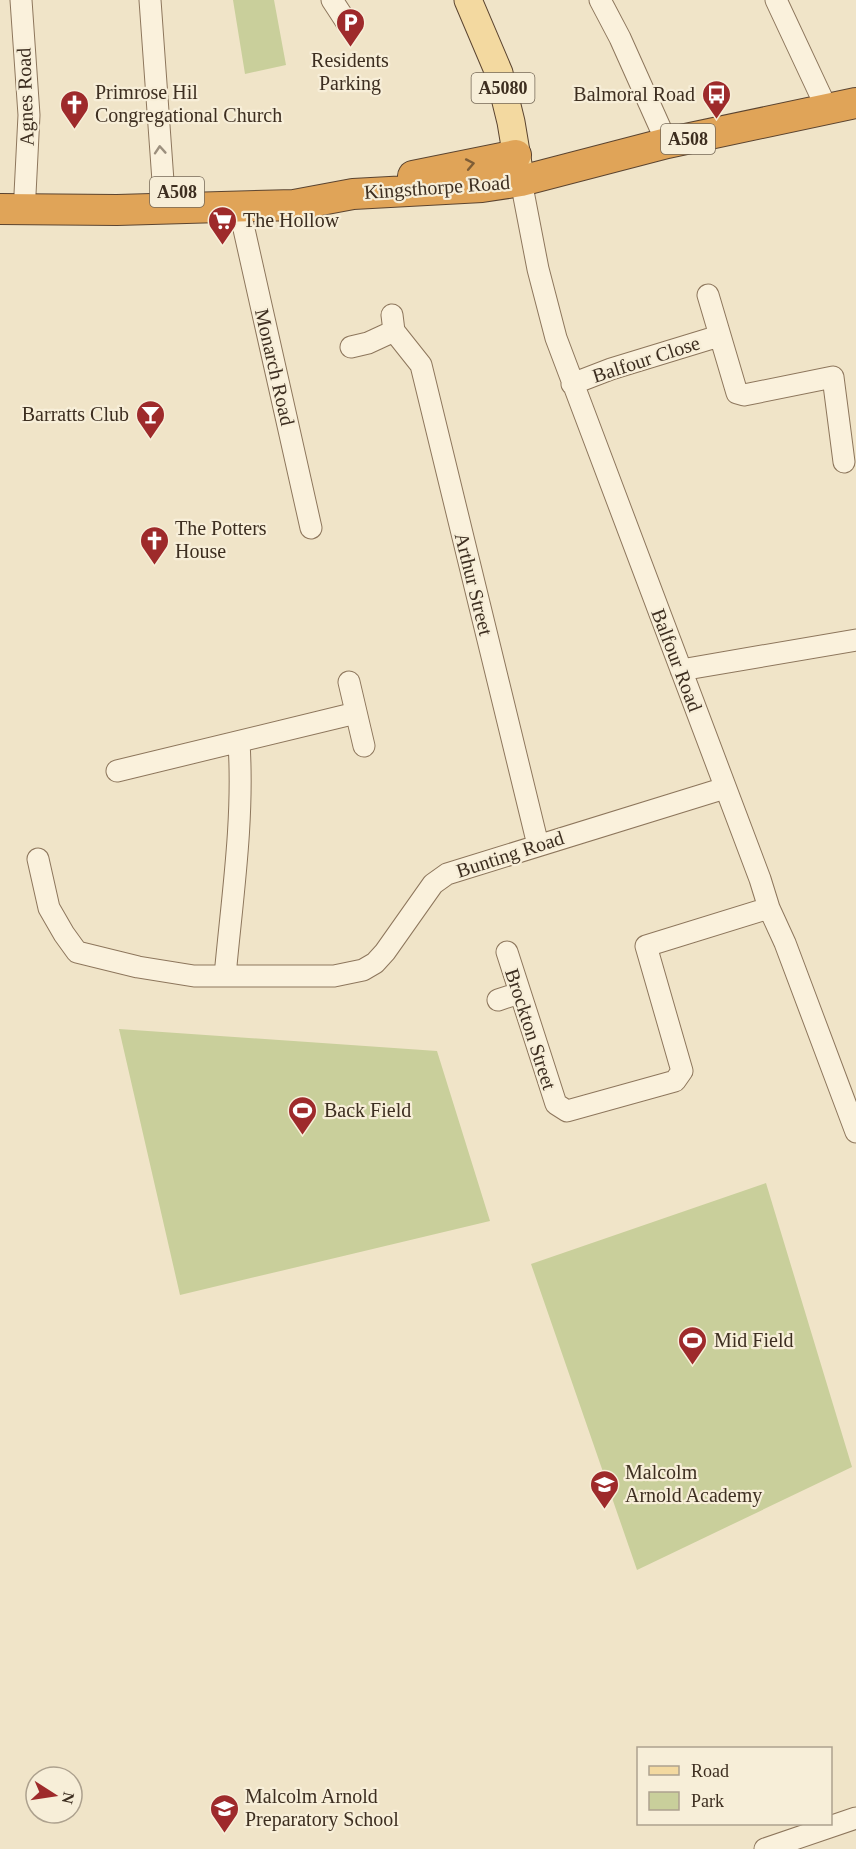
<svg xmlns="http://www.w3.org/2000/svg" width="856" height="1849" viewBox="0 0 856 1849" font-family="Georgia,serif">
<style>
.green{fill:#c9cf9b}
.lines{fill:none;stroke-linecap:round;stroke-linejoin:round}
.minor-casing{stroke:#8d765c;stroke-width:23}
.major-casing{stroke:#5b4430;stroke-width:29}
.highway-casing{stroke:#5b4430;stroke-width:32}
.minor{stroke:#faf1dc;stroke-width:21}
.major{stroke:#f3d9a0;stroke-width:27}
.highway{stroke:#e0a458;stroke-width:30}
.oneway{stroke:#9c907e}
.oneway2{stroke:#7e5d36}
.labels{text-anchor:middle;stroke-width:4.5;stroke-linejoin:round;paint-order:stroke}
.shield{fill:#f7eed8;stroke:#756857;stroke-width:1.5}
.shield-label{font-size:18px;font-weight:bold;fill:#3d2e20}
.poi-label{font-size:20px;fill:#3d2e20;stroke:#f7eed8;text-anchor:start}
.street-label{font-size:20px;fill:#3d2e20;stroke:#f7eed8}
</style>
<rect width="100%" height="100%" fill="#f0e4c8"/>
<path class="green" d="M233,0H274L286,65L245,74Z
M119,1029L437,1051L490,1221L180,1295Z
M766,1183L852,1467L637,1570L531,1264Z"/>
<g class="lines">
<defs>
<path id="minor" d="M21,0L29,115L25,194
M150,0L165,209
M332,0L349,26
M600,0L620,38L667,143
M776,0L827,109
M521,181L538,269L556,338L760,879L769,908L785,943L856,1132
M239,207L311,528
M708,295L737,393L744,395L833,377L844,462
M394,331L421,365L538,845
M351,347L368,343L394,331L392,315
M572,384L611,369L719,336
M681,670L856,640
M349,682L364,746
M117,771L356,713
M38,859L49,908L64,934L77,952L138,967L194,976H334L363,970L375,963L385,952L433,884L447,874L725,788
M507,952L556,1104L567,1111L675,1081L682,1071L646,946L769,908
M225,976C232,899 244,820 239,743
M498,1000L519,993
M765,1849L856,1818"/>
<path id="major" d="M468,0L499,73L511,122L520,176"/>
<path id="highway" d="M413,176L516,155
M0,209L117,210L294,205L353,194L482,187L521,181L667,143L856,103"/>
</defs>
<use href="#minor" class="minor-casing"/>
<use href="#major" class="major-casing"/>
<use href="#highway" class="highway-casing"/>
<use href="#minor" class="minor"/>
<use href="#major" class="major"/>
<use href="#highway" class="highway"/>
</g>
<defs><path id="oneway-chevron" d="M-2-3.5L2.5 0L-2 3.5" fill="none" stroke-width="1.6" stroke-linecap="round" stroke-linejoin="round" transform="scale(1.5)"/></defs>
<use class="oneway" href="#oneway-chevron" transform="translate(160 150) rotate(-94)"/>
<use class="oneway2" href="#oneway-chevron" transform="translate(470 164) rotate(-11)"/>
<defs>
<symbol id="parking-pin" viewBox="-11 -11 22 30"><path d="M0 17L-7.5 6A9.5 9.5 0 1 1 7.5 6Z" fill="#9e2a2b" stroke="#f7eed8"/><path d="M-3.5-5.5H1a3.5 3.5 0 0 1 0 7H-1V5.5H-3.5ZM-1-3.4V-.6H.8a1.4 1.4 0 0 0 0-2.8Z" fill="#fff"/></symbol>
<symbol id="bus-pin" viewBox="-11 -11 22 30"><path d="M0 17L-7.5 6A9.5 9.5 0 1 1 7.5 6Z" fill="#9e2a2b" stroke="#f7eed8"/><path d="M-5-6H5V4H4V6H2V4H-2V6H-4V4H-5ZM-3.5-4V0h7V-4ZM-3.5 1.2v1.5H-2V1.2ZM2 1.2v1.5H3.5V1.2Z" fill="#fff"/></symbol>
<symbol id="church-pin" viewBox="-11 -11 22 30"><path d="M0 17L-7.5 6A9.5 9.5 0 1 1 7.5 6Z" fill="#9e2a2b" stroke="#f7eed8"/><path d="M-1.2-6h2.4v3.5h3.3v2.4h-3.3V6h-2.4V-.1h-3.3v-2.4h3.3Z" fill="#fff"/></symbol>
<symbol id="supermarket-pin" viewBox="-11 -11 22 30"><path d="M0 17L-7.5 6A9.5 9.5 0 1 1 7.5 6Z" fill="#9e2a2b" stroke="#f7eed8"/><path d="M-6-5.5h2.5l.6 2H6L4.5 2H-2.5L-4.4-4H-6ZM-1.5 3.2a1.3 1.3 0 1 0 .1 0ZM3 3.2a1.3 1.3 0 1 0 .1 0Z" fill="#fff"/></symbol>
<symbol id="bar-pin" viewBox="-11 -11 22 30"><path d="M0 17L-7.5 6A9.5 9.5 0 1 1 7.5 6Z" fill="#9e2a2b" stroke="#f7eed8"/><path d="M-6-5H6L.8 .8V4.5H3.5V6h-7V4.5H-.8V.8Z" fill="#fff"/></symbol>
<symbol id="stadium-pin" viewBox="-11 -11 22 30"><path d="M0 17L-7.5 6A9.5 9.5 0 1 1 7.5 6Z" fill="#9e2a2b" stroke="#f7eed8"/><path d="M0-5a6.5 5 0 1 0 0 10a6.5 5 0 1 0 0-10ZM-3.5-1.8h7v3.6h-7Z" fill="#fff"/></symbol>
<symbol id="school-pin" viewBox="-11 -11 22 30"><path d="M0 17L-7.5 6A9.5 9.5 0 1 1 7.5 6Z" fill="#9e2a2b" stroke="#f7eed8"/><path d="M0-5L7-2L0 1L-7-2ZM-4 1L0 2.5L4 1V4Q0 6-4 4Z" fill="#fff"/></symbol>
</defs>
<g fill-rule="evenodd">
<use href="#parking-pin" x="334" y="6" width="33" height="45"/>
<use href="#bus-pin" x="700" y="78" width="33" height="45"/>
<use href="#church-pin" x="58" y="88" width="33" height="45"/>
<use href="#supermarket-pin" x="206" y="204" width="33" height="45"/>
<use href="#bar-pin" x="134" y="398" width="33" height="45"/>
<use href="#church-pin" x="138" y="524" width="33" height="45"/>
<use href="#stadium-pin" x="286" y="1094" width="33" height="45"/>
<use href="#stadium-pin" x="676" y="1324" width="33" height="45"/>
<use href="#school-pin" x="588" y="1468" width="33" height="45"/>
<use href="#school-pin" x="208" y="1792" width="33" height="45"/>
</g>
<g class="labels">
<g class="shield">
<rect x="471.5" y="73" width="63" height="30" rx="4.5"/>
<rect x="661" y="124" width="54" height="30" rx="4.5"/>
<rect x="150" y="177" width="54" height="30" rx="4.5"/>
</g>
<g class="shield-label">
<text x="503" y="94">A5080</text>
<text x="688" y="145">A508</text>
<text x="177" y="198">A508</text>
</g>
<g class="poi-label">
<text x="350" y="67" text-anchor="middle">Residents<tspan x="350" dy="23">Parking</tspan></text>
<text x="95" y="99">Primrose Hil<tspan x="95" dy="23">Congregational Church</tspan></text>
<text x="695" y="101" text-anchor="end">Balmoral Road</text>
<text x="243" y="227">The Hollow</text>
<text x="129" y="421" text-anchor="end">Barratts Club</text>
<text x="175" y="535">The Potters<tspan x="175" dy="23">House</tspan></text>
<text x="324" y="1117">Back Field</text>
<text x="714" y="1347">Mid Field</text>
<text x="625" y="1479">Malcolm<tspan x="625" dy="23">Arnold Academy</tspan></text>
<text x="245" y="1803">Malcolm Arnold<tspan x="245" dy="23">Preparatory School</tspan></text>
</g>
<g class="street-label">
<text transform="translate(25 97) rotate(-92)" y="7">Agnes Road</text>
<text transform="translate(437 187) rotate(-4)" y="7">Kingsthorpe Road</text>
<text transform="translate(646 359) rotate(-18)" y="7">Balfour Close</text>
<text transform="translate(275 367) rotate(77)" y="7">Monarch Road</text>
<text transform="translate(474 584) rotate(76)" y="7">Arthur Street</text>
<text transform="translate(677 660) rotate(69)" y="7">Balfour Road</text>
<text transform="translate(510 854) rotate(-18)" y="7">Bunting Road</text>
<text transform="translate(531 1029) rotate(72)" y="7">Brockton Street</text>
</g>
</g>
<rect x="637" y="1747" width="195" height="78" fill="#f7eed8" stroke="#ada18e" stroke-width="1.5"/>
<rect x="649" y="1766" width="30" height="9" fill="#f3d9a0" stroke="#ada18e" stroke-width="1.5"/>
<text x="691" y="1777" font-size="18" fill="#3d2e20">Road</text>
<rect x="649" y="1792" width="30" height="18" fill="#c9cf9b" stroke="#ada18e" stroke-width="1.5"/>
<text x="691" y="1807" font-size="18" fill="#3d2e20">Park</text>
<g transform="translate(54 1795) rotate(102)"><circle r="28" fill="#f7eed8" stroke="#ada18e" stroke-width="1.5"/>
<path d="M0-4.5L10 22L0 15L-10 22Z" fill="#9e2a2b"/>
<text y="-9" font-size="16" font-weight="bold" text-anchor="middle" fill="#3d2e20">N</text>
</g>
</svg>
